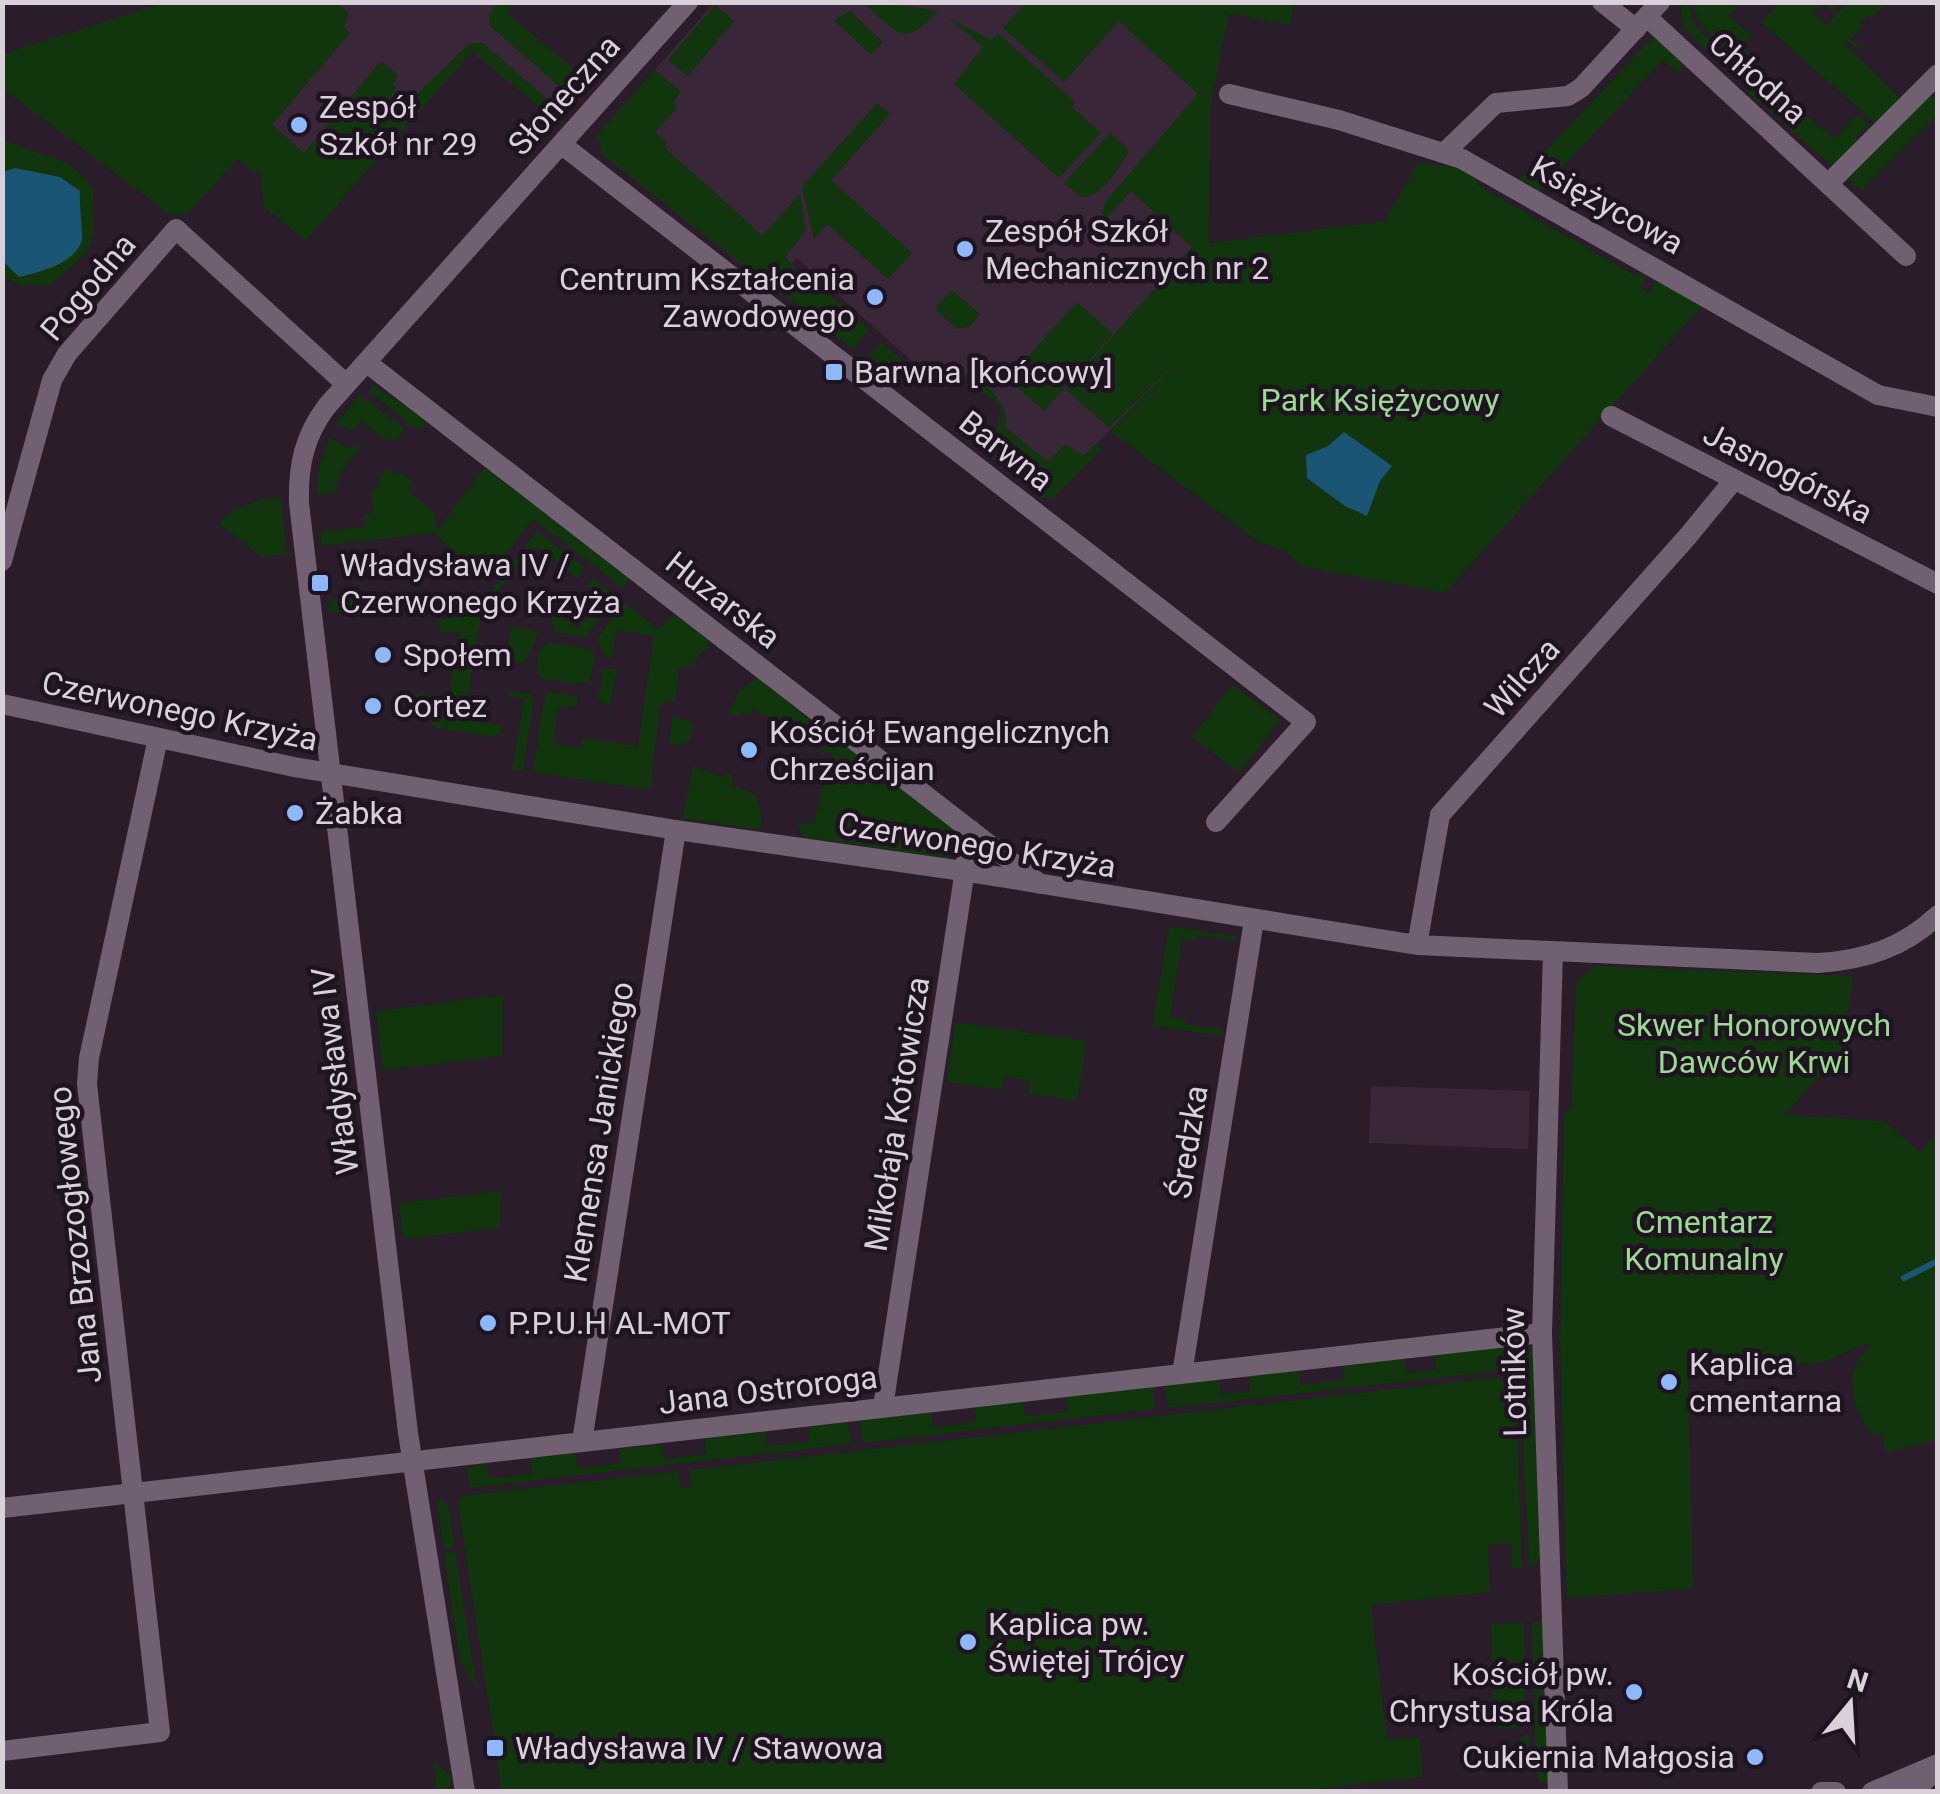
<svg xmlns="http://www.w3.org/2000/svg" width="1940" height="1794" viewBox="0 0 1940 1794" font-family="Roboto,sans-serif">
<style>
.built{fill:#392639}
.green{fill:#11350c}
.water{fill:#1b5574}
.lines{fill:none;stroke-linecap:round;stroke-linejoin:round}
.stream{stroke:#1b5574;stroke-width:6}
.minor{stroke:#706071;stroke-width:20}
.poi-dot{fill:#8db9fc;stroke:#201321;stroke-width:4}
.labels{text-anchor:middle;stroke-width:9;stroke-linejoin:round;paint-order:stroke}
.street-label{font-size:32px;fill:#dad0da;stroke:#201321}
.poi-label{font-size:32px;fill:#dad0da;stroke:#201321;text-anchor:start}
.park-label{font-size:32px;fill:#98dd8f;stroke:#201321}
</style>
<rect width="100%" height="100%" fill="#2a1c2a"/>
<path class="built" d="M168,3H515L507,13L588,81L553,119L472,51L305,241L264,206L261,176L171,110Z
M714,3H1188L1216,77L1210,106L1208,226L1214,326L1042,498L993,459L1001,405L961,374L947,375L935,365L926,374L797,258L771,288L602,154L597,135Z
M1371,1086L1530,1091L1528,1149L1369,1143Z"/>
<path class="green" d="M163,3H337L349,14L344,27L350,33L272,125L304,153L381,61L399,76L393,84L397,88L391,96L397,102L406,92L413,98L470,43H483L556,107L558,113L553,119L473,51L305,241L264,206L261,177L237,159L188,214L170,215L2,88L3,54Z
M497,3H515L507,13L591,84L576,101L490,26L489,15Z
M864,3H871L938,10C903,51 898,32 864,3Z
M1026,3H1294L1290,25L1229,13L1210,106L1209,243L1385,221L1418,163L1460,168L1474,174L1478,185L1636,276L1646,275L1641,287L1649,293L1657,281L1702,306L1445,593L1300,566L1285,550L1260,543L1110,431L1195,344L1109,428L1066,389L1192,247L1131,191L1106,219L1102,212L1106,201L1198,94L1119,21L1064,82L1003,28Z
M1683,3H1690C1690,5 1691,18 1692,20C1698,34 1733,58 1746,64L1737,75C1718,58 1671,31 1683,3Z
M1694,3H1740L1728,16L1753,36L1744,46L1755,56L1750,61C1726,51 1696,30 1694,3Z
M1779,3H1840L1832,11L1822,3L1813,13L1826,25L1847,3H1886L1871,19L1867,16L1860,24L1863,27L1851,39L1861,47L1859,50L1848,41L1845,44L1902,100L1878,126L1761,22Z
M715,5L734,21L688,76L668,60Z
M850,11L883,42L871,55L834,20Z
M949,18L991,40L998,33L1075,102L1072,107L1101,133L1059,178L954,84L983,47Z
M1652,38L1660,39L1685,61L1679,74L1663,60L1540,191L1519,179Z
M655,70L681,92L673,102L678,107L655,132L667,143L664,147L763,236L800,194L806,230L785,257L795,267L781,295L602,154L597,135Z
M1754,71L1831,136L1838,137L1856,115L1874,130L1871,133L1865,128L1856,137L1861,143L1836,169L1748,93L1751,88L1745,82Z
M1928,95L1937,100V115L1861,191L1848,179Z
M877,103L890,114L831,180L912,253L888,279L827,224L814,239L802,187Z
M1110,133L1129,151C1119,167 1103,197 1082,197L1064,183Z
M2,140L68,163L87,179L93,191L94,233L88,252L49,286L20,285L3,277Z
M801,269L869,330L853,349L785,296Z
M952,290L980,314L970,326L957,329L935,309Z
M1077,302L1113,334L1044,411L1008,379Z
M882,342L920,377H894L867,360Z
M961,372C983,380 1011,402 1005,427L1048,462L1065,444L1084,456L1099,441L1101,450L1053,498H1042L993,459L1001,406L966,378L950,377V373Z
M371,383L424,419L425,429L415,428L371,393Z
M362,396L405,429L395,441L389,438L386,441L362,422L351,431L336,424L358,397Z
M329,437L344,447L362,446C352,459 335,474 337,492L318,495V474Z
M485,467L628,578L624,589L533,519L484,583L435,533L322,546L320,532L366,526V514L374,512L372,492L387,468L396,475L399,471L412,481L409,484L410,492L435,513L436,532Z
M281,497L286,554L261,557L218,523C237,506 255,500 281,497Z
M537,531L585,568L578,579L538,548H531L491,600L480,621L464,719L501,725L500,734L492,737L437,728L432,725L433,714L409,709L401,690L449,698L460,632L440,633L438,619L453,617L451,602L486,598Z
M592,578L611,592L609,596L612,603L586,637L555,632L549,611L553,596L560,601L554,610L578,629L600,596L587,586Z
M420,591L419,599L412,605L330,613L328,601Z
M624,603L659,629L673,614L708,639L706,653L703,651L690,668L680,665L675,702H665L660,706L650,790L533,772L545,695L549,691L578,697L576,708L559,706L553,743L581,748L583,738L638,746L654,636L617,630L612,658L605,656L597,639Z
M511,626L539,632L525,663L506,661Z
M549,642L592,650L595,660L589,682L578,684L542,679L536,670L539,650Z
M603,669H617L609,707L598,700Z
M758,678L810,720L796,742L782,736L784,731L776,727L778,721L752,710L749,715L742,712L739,717L732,714L727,717L739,691Z
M1233,684L1280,720L1239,773L1192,737Z
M511,690L532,694L534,698L523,771L512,770L524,699L507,695Z
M673,715L694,724L688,744L683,743L682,746L669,744Z
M837,739L957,832L961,837L956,853L944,858L803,837L797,822L814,824L822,787L825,786V778L828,777L826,770L830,768L828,761L833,759L831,751L821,755L825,742Z
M693,766L724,778L727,772L734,776L731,784L756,795L762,816L760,830L683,818Z
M1169,926L1237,936L1236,941L1197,935L1196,940L1182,938L1170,1016L1185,1019V1024L1222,1029L1221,1036L1153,1026Z
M1593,966L1853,976L1842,1050L1785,1115L1884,1121L1920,1152L1937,1132L1938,1439L1886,1453L1882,1432L1872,1435C1853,1410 1842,1371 1868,1348L1867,1343L1824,1362L1688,1372L1693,1589L1567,1598L1560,1341L1564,1118L1572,1101L1576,983Z
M503,995L502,1056L383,1070L376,1011Z
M955,1022L1087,1041L1077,1101L1029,1094L1030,1081L1004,1077L1002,1090L947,1082Z
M501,1191L500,1228L403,1239L399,1203Z
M1519,1345H1529L1533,1349L1540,1553L1538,1564L1529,1567Z
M1503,1346L1508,1365L1500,1371L1168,1408L1165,1385L1219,1379L1221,1394L1250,1391L1249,1376L1298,1370L1301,1385L1344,1380L1343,1365L1404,1358L1406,1373L1436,1370L1435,1354Z
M1498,1377L1516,1393L1522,1568H1512L1511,1544L1488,1545L1490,1592L1371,1605L1387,1740L1419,1737L1423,1777L1291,1792L502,1791L458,1502L463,1496L679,1471L681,1488L691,1487L690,1470Z
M1153,1387L1155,1409L863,1443L860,1421L931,1412L933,1427L976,1422L975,1407L1023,1401L1025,1416L1067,1412L1066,1397Z
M848,1422L851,1444L470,1488L467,1466L487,1464L490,1479L532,1473L531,1458L575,1453L578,1468L620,1463L619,1449L662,1444L665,1459L706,1454L705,1438L765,1432L767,1446L809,1442L808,1427Z
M441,1499L448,1505L455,1547L444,1549L437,1500Z
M455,1551L477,1689L460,1661L444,1553Z
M1532,1622H1543L1549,1785L1538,1780L1536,1769Z
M1491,1623H1524L1525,1662H1492Z
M1526,1666V1724L1520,1728L1494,1729L1492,1667Z
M1525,1733L1529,1735V1766L1503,1771L1505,1763Z
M433,1760L451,1776L449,1791H437Z"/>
<path class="water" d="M15,168L60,177L80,191C79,200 83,236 82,240C75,264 39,272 19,277L2,260L3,172Z
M1344,432L1392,466L1380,481L1367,516L1345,506L1307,478L1306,455L1328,446Z"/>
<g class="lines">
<path class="stream" d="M1904,1278L1938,1261"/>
<path class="minor" d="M1602,2L1636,29
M1647,17L1906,256
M1229,94L1339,120L1462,159L1878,395L1938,407
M561,144L1306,722L1216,822
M1445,152L1496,103L1568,96L1581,88L1660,2
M1829,183L1938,74
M366,362L1040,884
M1611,416L1938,584
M2,561L52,380L67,354L176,229L346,384
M2,704L294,767L676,830L963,871L1417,945L1818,963C1865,960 1903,948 1938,915
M1417,945L1440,815L1688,536L1734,480
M1553,952L1542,1333L1558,1792
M1182,1374L1254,920
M883,1407L971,830
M582,1442L676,830
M2,1508L1542,1333
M2,1751L160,1732L87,1084L89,1058L158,738
M465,1792L408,1433L299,503C298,466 304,436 327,406L688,2
M1821,1792H1836
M1872,1792L1938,1764
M1910,1792L1938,1770"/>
</g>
<g class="poi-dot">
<circle cx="299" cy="125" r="10"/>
<circle cx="965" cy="249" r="10"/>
<circle cx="875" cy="297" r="10"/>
<rect x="824" y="362" width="20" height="20" rx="5"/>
<rect x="310" y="573" width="20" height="20" rx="5"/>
<circle cx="383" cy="655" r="10"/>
<circle cx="373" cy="706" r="10"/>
<circle cx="749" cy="750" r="10"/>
<circle cx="295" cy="813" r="10"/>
<circle cx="488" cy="1323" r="10"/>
<circle cx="1669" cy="1382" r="10"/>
<circle cx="968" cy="1642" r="10"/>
<circle cx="1634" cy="1692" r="10"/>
<rect x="485" y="1738" width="20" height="20" rx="5"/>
<circle cx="1755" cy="1757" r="10"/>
</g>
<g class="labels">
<g class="street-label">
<text transform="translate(1758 78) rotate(42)" y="11">Chłodna</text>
<text transform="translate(564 95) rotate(-48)" y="11">Słoneczna</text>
<text transform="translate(1607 205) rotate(29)" y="11">Księżycowa</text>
<text transform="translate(88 287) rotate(-50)" y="11">Pogodna</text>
<text transform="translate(1006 451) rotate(38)" y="11">Barwna</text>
<text transform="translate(1788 473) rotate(27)" y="11">Jasnogórska</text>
<text transform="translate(723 600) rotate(38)" y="11">Huzarska</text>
<text transform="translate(1522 678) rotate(-48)" y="11">Wilcza</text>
<text transform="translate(180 711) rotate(12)" y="11">Czerwonego Krzyża</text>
<text transform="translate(977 845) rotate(9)" y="11">Czerwonego Krzyża</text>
<text transform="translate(335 1071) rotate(-97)" y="11">Władysława IV</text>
<text transform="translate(897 1114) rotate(-81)" y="11">Mikołaja Kotowicza</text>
<text transform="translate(599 1132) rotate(-81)" y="11">Klemensa Janickiego</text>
<text transform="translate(1188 1142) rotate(-81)" y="11">Średzka</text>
<text transform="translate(75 1235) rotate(-96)" y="11">Jana Brzozogłowego</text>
<text transform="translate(1514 1372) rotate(-91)" y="11">Lotników</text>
<text transform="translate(768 1390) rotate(-7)" y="11">Jana Ostroroga</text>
</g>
<g class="poi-label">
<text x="319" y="118">Zespół<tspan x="319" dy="37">Szkół nr 29</tspan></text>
<text x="985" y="242">Zespół Szkół<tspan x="985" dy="37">Mechanicznych nr 2</tspan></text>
<text x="855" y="290" text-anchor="end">Centrum Kształcenia<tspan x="855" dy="37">Zawodowego</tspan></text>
<text x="854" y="383">Barwna [końcowy]</text>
<text x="340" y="576">Władysława IV /<tspan x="340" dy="37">Czerwonego Krzyża</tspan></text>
<text x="403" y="666">Społem</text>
<text x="393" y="717">Cortez</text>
<text x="769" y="743">Kościół Ewangelicznych<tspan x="769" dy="37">Chrześcijan</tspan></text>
<text x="315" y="824">Żabka</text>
<text x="508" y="1334">P.P.U.H AL-MOT</text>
<text x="1689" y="1375">Kaplica<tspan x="1689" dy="37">cmentarna</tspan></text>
<text x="988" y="1635">Kaplica pw.<tspan x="988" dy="37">Świętej Trójcy</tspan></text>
<text x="1614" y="1685" text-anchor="end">Kościół pw.<tspan x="1614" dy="37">Chrystusa Króla</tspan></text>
<text x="515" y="1759">Władysława IV / Stawowa</text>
<text x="1735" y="1768" text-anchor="end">Cukiernia Małgosia</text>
</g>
<g class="park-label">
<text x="1380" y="411">Park Księżycowy</text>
<text x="1754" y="1036">Skwer Honorowych<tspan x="1754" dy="37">Dawców Krwi</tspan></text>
<text x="1704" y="1233">Cmentarz<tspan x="1704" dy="37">Komunalny</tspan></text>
</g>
</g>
<rect width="1940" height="1794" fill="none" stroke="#dad0da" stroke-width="10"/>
<g transform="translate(1850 1704) rotate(18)" stroke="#201321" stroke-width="8" paint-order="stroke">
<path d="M0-8L18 38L0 25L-18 38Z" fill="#dad0da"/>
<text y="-15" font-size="28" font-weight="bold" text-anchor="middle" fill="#dad0da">N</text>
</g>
</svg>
